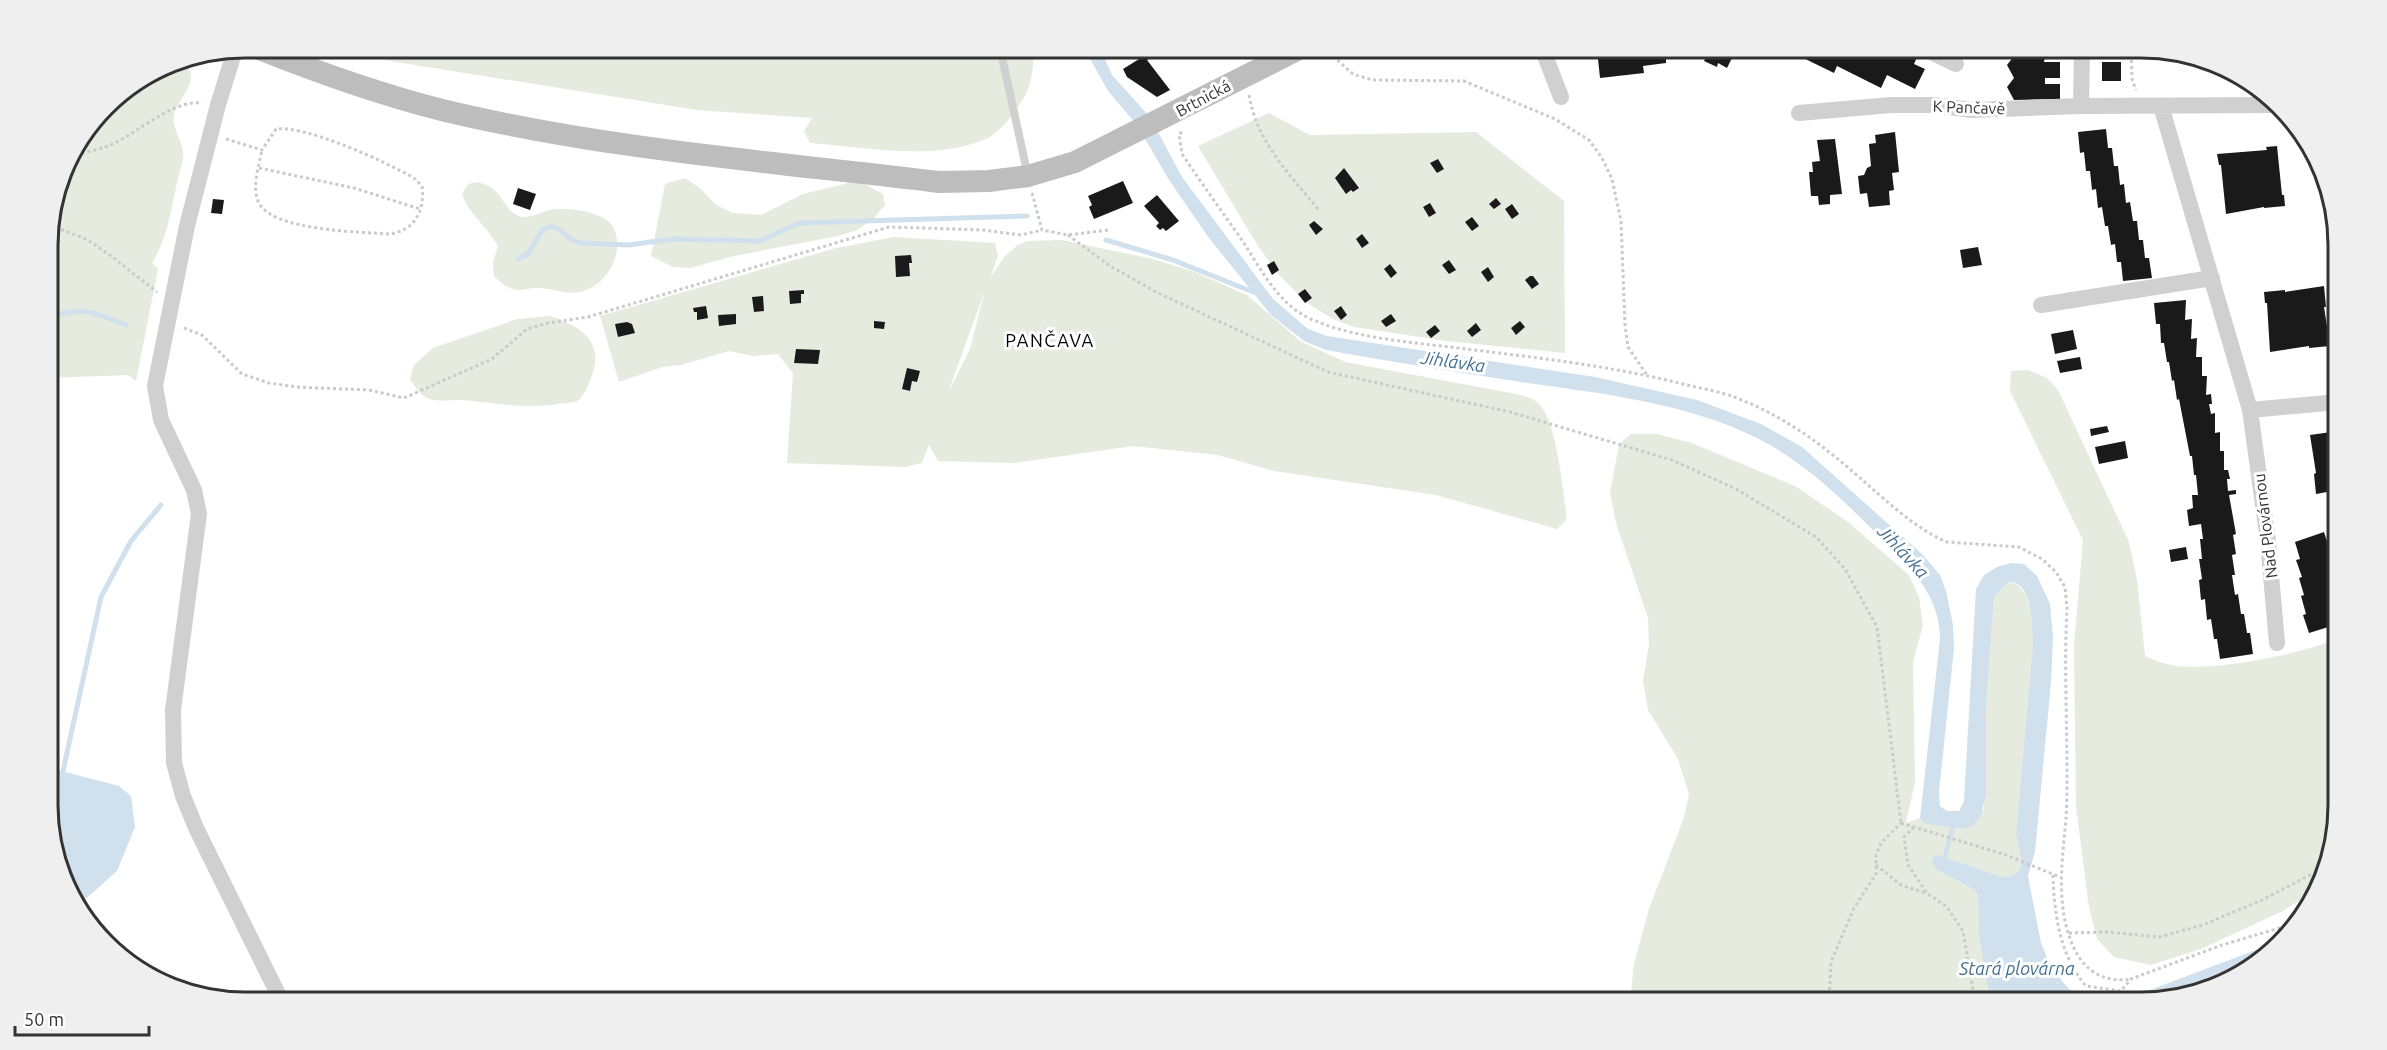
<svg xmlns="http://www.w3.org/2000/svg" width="2387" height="1050" viewBox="0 0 2387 1050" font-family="Ubuntu,sans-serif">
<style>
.green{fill:#e5ebdf;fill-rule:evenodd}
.water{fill:#d0e0ec}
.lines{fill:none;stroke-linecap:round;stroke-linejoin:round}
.stream{stroke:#d0e0ec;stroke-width:5}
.building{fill:#1a1a1a}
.path{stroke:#cacaca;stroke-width:3;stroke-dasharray:3 3;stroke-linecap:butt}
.lane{stroke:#d0d0d0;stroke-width:8}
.street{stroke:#d0d0d0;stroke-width:16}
.secondary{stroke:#bdbdbd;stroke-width:22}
.labels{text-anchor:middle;stroke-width:6;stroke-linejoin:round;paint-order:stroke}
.street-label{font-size:16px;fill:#333;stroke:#fff}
.neighbourhood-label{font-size:18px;letter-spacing:1.5px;fill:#000;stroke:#fff}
.water-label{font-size:18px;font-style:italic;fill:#436f92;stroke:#fff}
.rim{fill:none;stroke:#333;stroke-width:3}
</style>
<rect width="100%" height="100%" fill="#fff"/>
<path class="green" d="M350,48H936L935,56L937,48H1035C1033,61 1033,77 1028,89C1022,104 1002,131 988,138C935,162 866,147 810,143L804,131L812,118L697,110L390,61Z
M184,60C202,85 180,92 174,115C171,129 184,142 183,155C183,164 179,174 177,183C171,210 167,239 152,263L158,269L136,381L128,375L49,378L48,232L68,158L115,97L170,63Z
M1269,113L1310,135L1476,132L1564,201L1565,353L1446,341L1354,327L1333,319L1307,303L1277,273L1253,238L1198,146Z
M685,178L701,189L716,205L733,213L761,215L803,194L853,182L865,184L883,194L885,205L873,219L857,230L838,236L734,256L690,268L673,267L651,256L665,184Z
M478,182C483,184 490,186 494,190C503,197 507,212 519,216C528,220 540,212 550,210C566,207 604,211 613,227C626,252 607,286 580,292C566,295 550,287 535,288C529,288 522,291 517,290C506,288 501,283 494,276L493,262L498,246C487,226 470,216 462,194L468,184Z
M894,237L995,243L998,256L990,278L1005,256L1018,245L1028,241L1062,240L1153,259L1192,271L1247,295L1300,341L1345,362L1516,394C1523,396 1533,398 1538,403C1557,419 1563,493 1567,519L1557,529L1436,495L1274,471L1218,455L1133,446L1015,463L938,461L929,445L922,463L905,467L787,463L793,373L778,354L753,356L729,351L681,365L662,367L619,382L600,316L836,248ZM985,290L970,349L948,393Z
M550,316C580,326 606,341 591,378C588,385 584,397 577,401C572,403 563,403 558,404C523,409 496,403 461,400C452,400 438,402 429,399C420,395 415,387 410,379L414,365L433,348L517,319Z
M2028,370L2047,378L2058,390L2129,542L2137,580L2145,656C2155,661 2166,664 2176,666C2216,671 2302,654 2339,638V805L2324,880L2319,888L2283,911L2201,949L2151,965L2114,957L2097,939L2089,907L2076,807L2074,645L2083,540L2010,391L2011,371Z
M1631,434H1657L1692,443L1795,486L1848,522L1909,575L1919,597L1923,625L1913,662L1915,782L1906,823L1920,818L1925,824L1965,829L1984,809L1986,709L1994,597L2009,582L2018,585L2026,594L2032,615L2033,646L2016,834L2021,860L2020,870L2013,875L2002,877L1939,855L1936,869L1975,890L1978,896L1979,936L1990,1002H1630L1634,964L1649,909L1684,817L1689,794L1678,759L1648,710L1643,681L1649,644L1648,618L1616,523L1610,493L1619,444Z"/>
<path class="water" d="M1084,48H1100L1112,75L1150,117L1182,177L1273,299L1308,329L1327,336L1595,377L1697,400L1761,424L1802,447L1922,554L1940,575L1946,591L1953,625L1954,648L1939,792L1940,806L1947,811H1959L1964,801L1976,589L1984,575L1997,567L2011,563L2024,564L2037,576L2050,604L2053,638L2051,682L2035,852L2028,876L2041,943L2047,957L2062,981L2070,990L2077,992L2122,997L2142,993L2282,940L2252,969L2154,1002H1990L1979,936L1978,896L1975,890L1936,869L1932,862L1933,857L1939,855L2002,877L2013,875L2020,870L2021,860L2016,834L2033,644C2032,627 2034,582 2009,582L1994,597L1986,709V794L1981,816L1973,826L1965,829L1925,824L1920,818L1940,639C1940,593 1908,565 1877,534C1841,498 1803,461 1757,438C1686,403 1605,394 1528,383C1460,373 1393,362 1326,350L1304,341L1271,315L1209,238L1169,180L1137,125L1108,91Z
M50,768L119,786L131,796L135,827L117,871L80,904L50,831Z"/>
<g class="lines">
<path class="stream" d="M1106,240L1173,260L1253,292L1257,290
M518,259L528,254L543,229L552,226L560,230L570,239L580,243L628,245L674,239L760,241L799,223L1027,216
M49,319C82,304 94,313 126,325
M63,771L101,597L131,541L161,505
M1945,857L1954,822"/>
</g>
<path class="building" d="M1157,48H1166L1147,60L1170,90L1157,97L1127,77L1123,69Z
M1602,48H1672L1673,55H1666V63L1643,66L1644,73L1600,78L1598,59H1603Z
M1710,48H1737L1727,68L1718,63L1717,67L1704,61Z
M1738,48H1764L1759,58Z
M1768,48H1882L1897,55L1900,49L1917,57L1914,64L1925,69L1915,89L1887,75L1881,88L1837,66L1834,73L1789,51L1787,57Z
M2009,48H2060V56H2045L2044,62H2060V78H2045V84H2060V99L2014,100L2007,87L2014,78L2007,65L2014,56Z
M2102,62H2121V81H2102Z
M2106,129L2108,148H2112L2114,166H2118L2120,185L2124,184L2126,203L2130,202L2133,221H2137L2139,240H2143L2145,258H2149L2152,278L2123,281L2121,262H2117L2115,244L2111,245L2108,226H2105L2102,207L2098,208L2096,189L2092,190L2090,171H2086L2084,152L2080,153L2078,132Z
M1895,132L1899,172L1892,173L1894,190L1889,191L1890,205L1869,207L1867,193L1860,194L1858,176L1864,175L1867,168L1871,166L1869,144L1876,143L1875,135Z
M1835,139L1842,194L1830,195V204L1819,205L1818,196H1811L1809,172H1813L1812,162L1820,161L1817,140Z
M2277,146L2282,195H2284L2285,206L2264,208V207L2226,214L2221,165H2219L2217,154L2267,150L2266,147Z
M1438,159L1444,169L1437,173L1430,163Z
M1344,168L1359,188L1353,192L1351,190L1346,194L1335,178Z
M1123,181L1133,203L1094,219L1089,207L1092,205L1088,196Z
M518,188L536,194L530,210L513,204Z
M1157,195L1179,221L1166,231L1163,228L1160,230L1156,226L1159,223L1144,206Z
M1496,198L1501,204L1494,209L1489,204Z
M213,199L224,200L222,214L211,213Z
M1430,203L1436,213L1429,217L1423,207Z
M1512,204L1519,214L1512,219L1505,209Z
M1472,217L1479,226L1472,231L1465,222Z
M1314,221L1323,229L1316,235L1309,225Z
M1362,234L1369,243L1362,248L1356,239Z
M1978,247L1982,265L1963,268L1960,250Z
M911,255L912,263H909L910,276L896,277L895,256Z
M1449,260L1456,270L1449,274L1442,265Z
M1274,261L1279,270L1272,275L1267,265Z
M1390,264L1397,273L1391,278L1384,269Z
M1488,267L1494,277L1488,282L1481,272Z
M1530,276H1533L1539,284L1532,289L1525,280Z
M2324,286L2326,307H2324L2330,346L2309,348V346L2270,352L2267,303H2265L2264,292L2285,290V292Z
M1305,289L1312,298L1305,303L1298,294Z
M804,290V294H801V303L790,304L789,291Z
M763,296L764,311L754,312L752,297Z
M2186,300L2185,320L2192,319L2191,339L2197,338L2196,357H2202V376H2207L2206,395L2211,394L2212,404H2209L2211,414L2215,413V433L2220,432V451H2224V470H2228L2230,479H2227L2228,491L2236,490V494L2229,495L2236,534L2233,535L2236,554L2232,555L2235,575H2232L2235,595L2238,594L2241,614H2244L2247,633H2250L2253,654L2220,659L2217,639H2214L2211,619L2207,620L2205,599L2201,600L2199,580L2202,579L2199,559H2202L2200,539H2203L2201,524L2189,526L2187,510L2193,508L2192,495H2198L2196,475H2194L2192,456H2190L2179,399L2177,400L2174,380L2172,381L2169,362H2167L2164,343H2161L2160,324H2156L2154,303Z
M706,306L708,318L697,320V312H694L693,308Z
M1341,306L1347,315L1341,320L1334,311Z
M736,314V324L719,326L718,315Z
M1391,314L1396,321L1386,327L1381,321Z
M874,321L885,322L884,329L874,328Z
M1520,321L1525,327L1516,335L1511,328Z
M627,322L632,324L635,333L618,337L615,324Z
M1476,323L1481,330L1472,337L1467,331Z
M1435,325L1440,331L1431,338L1426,332Z
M2073,330L2077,349L2055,354L2051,334Z
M796,349L820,350L818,364L794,363Z
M2080,357L2082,369L2060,373L2057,361Z
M907,368L920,371L917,382L912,381L910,391L902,389Z
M2107,426L2109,432L2091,436L2090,429Z
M2331,432V434H2338V490L2316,494L2314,474L2316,473L2310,435Z
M2125,441L2128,458L2099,464L2095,447Z
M2324,532L2330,551L2327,552L2332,569L2329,570L2334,588L2331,589L2338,624L2309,633L2303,615L2306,614L2301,596L2304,595L2299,578L2302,577L2296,560L2300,559L2295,542Z
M2186,547L2188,559L2171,562L2169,550Z"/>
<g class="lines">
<path class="path" d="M1324,48L1353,74L1372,80L1464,81L1555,119L1589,140L1602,158L1612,179L1621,221L1625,325L1628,347L1647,375
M2131,48L2132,79L2136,90
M1249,95C1257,142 1289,174 1318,209
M1182,132L1179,134L1182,154C1202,184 1223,213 1244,243C1259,267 1276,298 1300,313C1337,336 1407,342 1450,347C1530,357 1609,365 1687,385C1704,389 1723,392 1739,399C1785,417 1823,445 1860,478C1887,501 1914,528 1947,542L2019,547L2042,559L2056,572L2065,587L2067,608C2064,663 2067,718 2067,773C2067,788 2067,804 2066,819C2062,862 2055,910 2075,950C2086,973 2107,983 2131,979
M226,139L262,150L276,129C306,125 386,162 414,178L422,186C425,211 415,230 390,234C361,232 269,231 258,201C252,186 259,165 262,150
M70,156C84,152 101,150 115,143C141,130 173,100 202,103
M259,168L354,188L420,209
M1032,193L1042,230L1068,235L1109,230
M50,225L88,240L111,256L157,292
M1068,235L1110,266L1156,292L1328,372L1510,412L1672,460L1736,489L1816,537L1845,569L1877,627L1901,823
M184,328L202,335L242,374L269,383L297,387L369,390L404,398L492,359L527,329L548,323L588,317L889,227L983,230L1021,235L1042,230
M1901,823L2006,855L2060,877
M1914,827L1904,837L1908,865L1927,893L1947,907L1963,931L1975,1002
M1876,865L1901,885L1926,893
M2053,875C2054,914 2060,956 2086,986L2121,991L2131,979L2222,945L2300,922
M2069,933L2107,932L2159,937L2203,925L2262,900L2327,866
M1829,1002L1831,962L1854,908L1876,874V855L1881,843L1901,823"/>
<path class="lane" d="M1000,48L1028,176"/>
<path class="street" d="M1542,48L1561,97
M1923,48L1956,64
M235,50L218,105L187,226L155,386L161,420L194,490L199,514L173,710L174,763L183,796L196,828L282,1002
M2081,106L2082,48
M2161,106L2250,410L2268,541L2277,643
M1799,113L1891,105H1933L1972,110L2081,106L2271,105
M2041,305L2212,278
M2250,410L2338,402"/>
<path class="secondary" d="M257,48C317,72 379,94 442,110C603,149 774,162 939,182L989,181L1028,176L1075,162L1301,48"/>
</g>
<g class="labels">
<g class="street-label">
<text transform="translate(1203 98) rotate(-28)" y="6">Brtnická</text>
<text transform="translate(1969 107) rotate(2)" y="6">K Pančavě</text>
<text transform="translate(2265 526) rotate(-97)" y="6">Nad Plovárnou</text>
</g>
<g class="neighbourhood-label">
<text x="1050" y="347">PANČAVA</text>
</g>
<g class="water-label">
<text transform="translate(1453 362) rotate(8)" y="6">Jihlávka</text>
<text transform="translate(1903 552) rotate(47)" y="6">Jihlávka</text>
<text x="2017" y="975">Stará plovárna</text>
</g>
</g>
<path d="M0 0H2387V1050H0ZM245 58H2141A187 187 0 0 1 2328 245V805A187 187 0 0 1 2141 992H245A187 187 0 0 1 58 805V245A187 187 0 0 1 245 58Z" fill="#efefef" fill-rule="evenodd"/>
<path class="rim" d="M245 58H2141A187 187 0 0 1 2328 245V805A187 187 0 0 1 2141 992H245A187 187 0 0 1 58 805V245A187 187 0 0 1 245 58Z"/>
<path d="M15 1026v9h134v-9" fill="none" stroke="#333333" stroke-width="3"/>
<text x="24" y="1026" font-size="18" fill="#333333" stroke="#ffffff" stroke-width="4.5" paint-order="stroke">50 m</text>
</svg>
